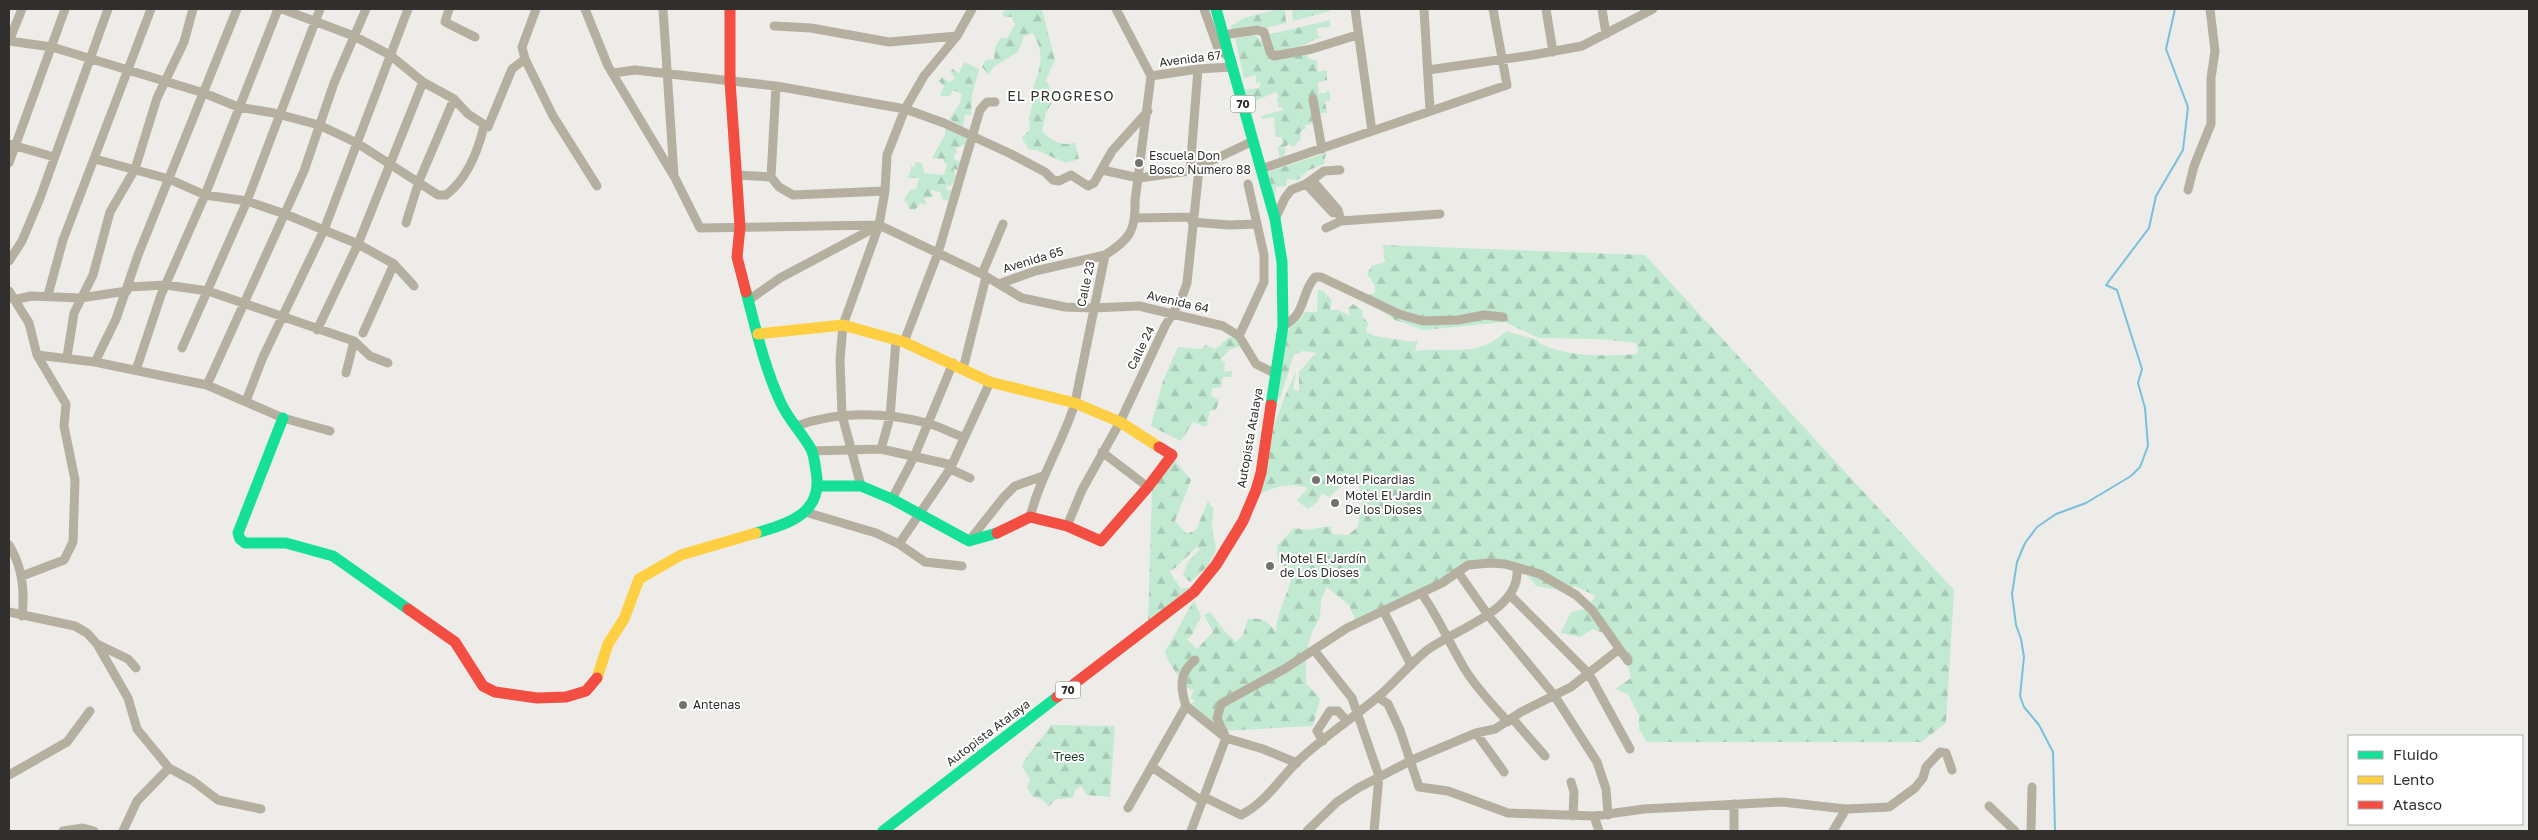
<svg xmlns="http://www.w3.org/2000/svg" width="2538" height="840" viewBox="0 0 2538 840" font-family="'Golos Text',sans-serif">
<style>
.forest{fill:url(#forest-firs)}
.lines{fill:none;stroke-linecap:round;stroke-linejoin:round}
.stream{stroke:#78c0da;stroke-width:2}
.street{stroke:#b5afa0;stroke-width:9}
.fast{stroke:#16e098;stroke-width:11}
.slow{stroke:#ffcf43;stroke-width:11}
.jam{stroke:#f24e42;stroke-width:11}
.poi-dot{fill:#73726f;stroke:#fff;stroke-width:2}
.labels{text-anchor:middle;stroke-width:4;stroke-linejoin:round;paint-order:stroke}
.shield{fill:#fff;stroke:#6f6e6d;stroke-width:1}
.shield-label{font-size:11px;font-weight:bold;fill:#31302e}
.street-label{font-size:12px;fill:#31302e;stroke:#fff}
.poi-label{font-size:12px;fill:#31302e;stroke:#fff;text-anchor:start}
.park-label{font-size:12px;fill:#143a27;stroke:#fff}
.neighbourhood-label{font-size:14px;letter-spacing:1px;fill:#353430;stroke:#fff}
</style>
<defs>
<pattern id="forest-firs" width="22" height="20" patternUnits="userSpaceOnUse" patternTransform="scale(1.25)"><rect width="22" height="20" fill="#c2e9d1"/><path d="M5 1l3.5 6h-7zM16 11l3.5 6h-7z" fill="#a7c8b4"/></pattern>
</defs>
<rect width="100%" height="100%" fill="#edece8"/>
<path class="forest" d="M1006,9H1042L1055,60L1046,80L1054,98L1046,113L1042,131C1051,140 1062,148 1075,142L1079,159L1066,163L1036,150H1029L1022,138L1030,129L1029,118L1033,102L1042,95L1033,89C1040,66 1046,56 1033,33L1024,36L1018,52L993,67L989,75L982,67L986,60L994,59L995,47L1001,38H1007L1015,24L1012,17H1005L1002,14Z
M1279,9H1285L1286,23L1261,29L1254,25L1231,31V26L1244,18Z
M1292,9H1330V11L1293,21Z
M1330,20V27L1317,28L1318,36H1322L1287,53L1306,54L1309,59L1317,61L1318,72L1327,70V80L1318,82L1319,97L1320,93H1326L1327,90L1330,93V101H1325L1327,113H1321L1319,122L1305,125L1306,128L1300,132L1301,139L1294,147L1289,144L1282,149L1286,148L1284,158L1280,160L1278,147L1283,143L1281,137H1276L1274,119L1273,117L1262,119V116L1283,110L1282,107L1279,108L1277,100L1279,96L1276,92L1248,104L1244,90L1259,88L1261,82L1256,83V75L1244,78L1235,38L1254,34L1267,47L1263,36Z
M964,62L979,69L972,95L971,115H965L963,127L949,119L960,103L962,94L953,90L950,96H940L944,86L939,81L942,77L949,82L955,78L951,72L952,69L959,73Z
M946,126L966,136V144L956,148L957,153L954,154V159L961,162L958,170L953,169L956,176L952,185L946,186L947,190H952L948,201L942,199L940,192L931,190L930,193L933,194V197L924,198L927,205L921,203L915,210L909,209L907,203L904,200L910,190L916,189L919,178H907L911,171V166L915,167V162L922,163L924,173L944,175L947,164L944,163V159L932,158L945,135Z
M1326,153L1324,164L1309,170L1297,180L1287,179L1286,186L1276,187L1275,198L1268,172Z
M1383,245L1645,255L1954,590L1946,723L1921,742H1647L1639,729V715L1628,694L1615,689L1631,678L1628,666L1618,656C1619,635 1610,636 1593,629L1580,637L1561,633L1571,612L1586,609L1596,596L1575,586L1560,590L1536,586C1521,561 1494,565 1468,562L1441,582L1356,621L1349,605L1327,587L1321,600L1320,617L1313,630L1306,652V683L1320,699L1313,726L1217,731L1189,705L1195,701L1190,698L1194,690L1188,689C1180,676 1168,665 1165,651C1176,634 1183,618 1194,601L1201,616L1192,635L1187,639L1197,649L1213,632L1204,615L1210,612L1226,633L1236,642L1243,635L1248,619C1263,618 1267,621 1276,632C1276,613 1288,595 1292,576L1278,561L1277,546L1294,528L1307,530L1331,526L1332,534L1348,535L1358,527C1359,511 1368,493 1353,480L1342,485L1329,497L1322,493L1317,502L1308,509L1297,500L1308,488C1289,482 1275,486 1258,495C1267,449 1275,414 1296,372L1293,390L1299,391V372L1316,353L1302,351L1294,355L1280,398L1277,395C1279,382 1280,345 1285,336C1290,326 1300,322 1305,312H1317L1318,290L1323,291L1332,300L1330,310H1338L1351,316L1348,308L1353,304L1362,310L1363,317L1368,323L1366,332L1375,336L1414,342L1418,339L1415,351C1450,347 1479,358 1506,331L1538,340L1539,343C1569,358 1605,356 1638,354L1637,343L1599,339L1539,338L1505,322L1424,330L1395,320L1382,311L1368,295L1375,293V285L1367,274L1372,266L1385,262Z
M1230,337L1238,339L1242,345L1229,350L1221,359L1225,363L1224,372L1232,371L1231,377H1223L1221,387L1212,388L1211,396L1219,400L1216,410L1210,411L1206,427L1193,422L1181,441L1151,426L1163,381L1178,347L1201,349L1206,345L1215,349Z
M1173,458L1191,480L1175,521L1187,534L1196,530L1208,501L1213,509L1212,527L1216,550L1208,566L1190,582L1183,575L1188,562L1200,549L1197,547L1175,568L1169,571L1181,589L1195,586L1148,626L1152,488Z
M1051,725L1115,726L1110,797L1087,795L1081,786L1075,790L1073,798L1056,799L1049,806L1041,799L1032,796L1027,787L1030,779L1022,766C1029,750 1042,740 1051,725Z"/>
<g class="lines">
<path class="stream" d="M2055,831L2053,752L2039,725L2024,707L2020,696L2024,657L2021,639L2016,625L2012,594L2017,562L2025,543L2037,527L2056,514L2086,503L2131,476L2140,467L2148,446L2145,408L2138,383L2142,369L2117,290L2106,285L2149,228L2156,196L2183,150L2188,107L2166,49L2175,9"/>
<path class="street" d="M282,9L354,36L390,55L423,82L454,99L468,114L488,127L512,69L525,59
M449,9L445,22L475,37
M536,9L522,47L525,59L553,116L597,186
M585,9L608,66L675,178L700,228L879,225L982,274L1022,298L1065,307L1093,308L1139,306L1223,326L1239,336L1256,364L1276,374
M663,9L674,176
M1204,9L1219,51L1229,56
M1355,9L1372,131
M1424,9L1430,111
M1546,9L1553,52
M1602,9L1606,34
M774,26L811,28L889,42L957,36
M1223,35L1257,30L1264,32L1270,52L1274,56L1312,49L1357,35
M9,41L52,47L204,93L238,107L274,113L319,125L357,143L438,195H446C467,179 478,151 484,126
M9,41L22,9
M1428,70L1533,55L1582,46L1653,9
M613,73L635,70L776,86L905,109L944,123L1011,154L1045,172L1053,180L1059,181L1071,175L1088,186L1094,183L1112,151L1148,111
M1151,76L1198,69L1232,67
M1313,99L1322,149
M9,144L54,157
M95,159L169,179L205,195L247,201L285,214L358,244L394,264L414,286
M9,163L65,9
M1261,169L1507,85L1493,9
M1102,170L1139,178L1190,171L1253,141
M1190,171L1198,69
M736,175L771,177L779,187L793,195L885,191
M771,177L776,86
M1312,180L1338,210L1341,221
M1306,184L1333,213
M2188,190L2194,166L2211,124V78L2215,51L2210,9
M1136,218L1193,217
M1275,219L1285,198L1291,190L1306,184L1324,171L1340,170
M1192,222L1229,225L1257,224
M406,223L419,181L454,99
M1326,228L1341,221L1440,214
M9,261L22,241L40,198L108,9
M982,274L1003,224
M999,284L1035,271L1105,255
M129,287L166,285L208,291L345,338L354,341L370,356L388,363
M9,291L29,323L37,355L66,404L64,426L75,480L73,542L64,560L22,576
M48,295L63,240L151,9
M14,300L31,296L80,298L127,291
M749,300L780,278L876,227
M1283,326C1307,314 1300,294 1315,277H1321L1399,314L1423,321L1458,320L1484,315L1503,317
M317,330L358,244L423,82
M363,333L394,264
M1239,336L1264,282V255L1248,184
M904,342L938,253L980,110L987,102H995
M182,348L247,201L320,9
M37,355L95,362L207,385L283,418L330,431
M67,357L74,313L93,275L110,212L135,169L157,98L184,42L193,9
M95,362L116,319L138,255L237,9
M963,369L986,277
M136,370L161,295L205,195L278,9
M346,373L354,341
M207,385L304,171L334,83L366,9
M246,401L263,357L324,230L408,9
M797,426C836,411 885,412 927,423C939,426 951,433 963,437
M881,449L890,417L896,340
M812,451L881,449L952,465
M1102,452L1148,487
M950,469L970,478
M861,486L842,415L840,360L843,325L879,225L885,191L887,155L905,109L924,76L957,36L972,9
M892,499L914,457L953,363
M805,512L876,533L899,544L925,562L962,566
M1030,517C1040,477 1063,442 1075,403L1105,255C1129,240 1136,231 1135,201L1151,76L1116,9
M1067,526L1082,490L1120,422L1165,326L1181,300L1187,283L1199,169
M969,541L1003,498L1015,486L1043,476
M899,544L950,469L990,382
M9,545C22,566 25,591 22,616
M1458,572L1488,615L1554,695L1597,762L1606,789L1608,815
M1422,594C1439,618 1450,645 1466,671C1478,690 1493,705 1508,722
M1510,595L1589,674L1630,749
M1383,610L1411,665
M9,612L75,626L87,633L97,644L128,698L137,729L169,768L193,781L218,800L261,809
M97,644L128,659L136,668
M1314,650L1352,698L1379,776L1374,831
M1195,660C1179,673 1180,687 1186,706L1226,738L1263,749L1297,763
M1378,697L1388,704L1400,730L1419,787L1448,791L1508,813L1594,816L1644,809L1782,802L1846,809L1869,808L1889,807L1915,788L1923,778L1926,767L1940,752L1946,753L1952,770
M1512,718L1545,756
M1476,733L1504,772
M1323,741L1317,731L1330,711H1338L1347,721
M1152,767L1202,801
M9,775L67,742L90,711
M1571,782L1574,792L1573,816
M1204,797L1241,815C1265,803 1278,781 1296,763C1322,738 1352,719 1379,696C1395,682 1409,665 1426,651C1453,630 1521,611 1517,569
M1989,806L2015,831
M1128,808L1186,706
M1594,816L1599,831
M63,831L83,828L94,831
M123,831L137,801L169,768
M1191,831L1226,738L1217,718L1221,704L1286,668L1347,628L1442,583L1468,565L1490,563L1505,564L1540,574L1576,595L1592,610L1628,661
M1307,831L1337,802L1358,788L1412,760L1476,733L1495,729L1521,712L1571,687L1618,650
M1734,831V804
M1833,831L1846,809
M2031,831L2032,787"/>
<path class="fast" d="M1216,9L1275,219L1282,262L1283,326L1271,405
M746,292C756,329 764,366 780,401C787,418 802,433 811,449C814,455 815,464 816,471C824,513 789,524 756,533
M283,418L238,533L240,539L245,543H286L333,556L408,609
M819,486H861L892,499L969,541L997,533
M883,831L1057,697"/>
<path class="slow" d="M758,334L843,325L904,342L990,382L1075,403L1120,422L1159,447
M597,678L608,644L624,619L639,579L681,555L756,533"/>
<path class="jam" d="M730,9V81L740,227L737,257L746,292
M997,533L1030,517L1067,526L1101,541L1148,487L1172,455L1159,447
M408,609L455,642L483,686L495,692L537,698L566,697L586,691L597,678
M1057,697L1194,592L1216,565L1243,521L1256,490L1261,473L1271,405"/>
</g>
<g class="poi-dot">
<circle cx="1139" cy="163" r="5"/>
<circle cx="1316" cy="480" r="5"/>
<circle cx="1335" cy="503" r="5"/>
<circle cx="1270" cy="566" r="5"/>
<circle cx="683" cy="705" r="5"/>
</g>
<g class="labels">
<g class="shield">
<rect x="1230.5" y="95.5" width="25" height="17" rx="4"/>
<rect x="1055.5" y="681.5" width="25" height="17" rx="4"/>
</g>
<g class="shield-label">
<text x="1243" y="108">70</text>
<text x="1068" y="694">70</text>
</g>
<g class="street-label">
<text transform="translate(1190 59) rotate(-7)" y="4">Avenida 67</text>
<text transform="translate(1033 260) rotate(-17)" y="4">Avenida 65</text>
<text transform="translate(1086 284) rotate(-78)" y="4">Calle 23</text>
<text transform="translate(1178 302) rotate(13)" y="4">Avenida 64</text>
<text transform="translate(1141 348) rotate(-64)" y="4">Calle 24</text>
<text transform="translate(1250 438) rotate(-80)" y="4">Autopista Atalaya</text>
<text transform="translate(988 733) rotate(-37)" y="4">Autopista Atalaya</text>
</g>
<g class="poi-label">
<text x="1149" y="160">Escuela Don<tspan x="1149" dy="14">Bosco Numero 88</tspan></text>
<text x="1326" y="484">Motel Picardias</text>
<text x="1345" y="500">Motel El Jardin<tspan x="1345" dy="14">De los Dioses</tspan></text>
<text x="1280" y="563">Motel El Jardín<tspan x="1280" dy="14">de Los Dioses</tspan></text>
<text x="693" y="709">Antenas</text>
</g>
<g class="park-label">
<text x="1069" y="761">Trees</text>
</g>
<g class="neighbourhood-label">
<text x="1061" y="101">EL PROGRESO</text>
</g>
</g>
<rect width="2538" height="840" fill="none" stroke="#31302e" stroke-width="20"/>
<rect x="2348" y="735" width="175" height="90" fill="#ffffff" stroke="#adacab"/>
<rect x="2358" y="751" width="25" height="8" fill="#16e098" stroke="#adacab"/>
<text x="2393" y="760" font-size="15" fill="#31302e">Fluido</text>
<rect x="2358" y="776" width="25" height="8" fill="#ffcf43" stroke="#adacab"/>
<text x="2393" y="785" font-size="15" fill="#31302e">Lento</text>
<rect x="2358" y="801" width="25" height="8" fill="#f24e42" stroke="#adacab"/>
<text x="2393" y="810" font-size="15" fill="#31302e">Atasco</text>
</svg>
